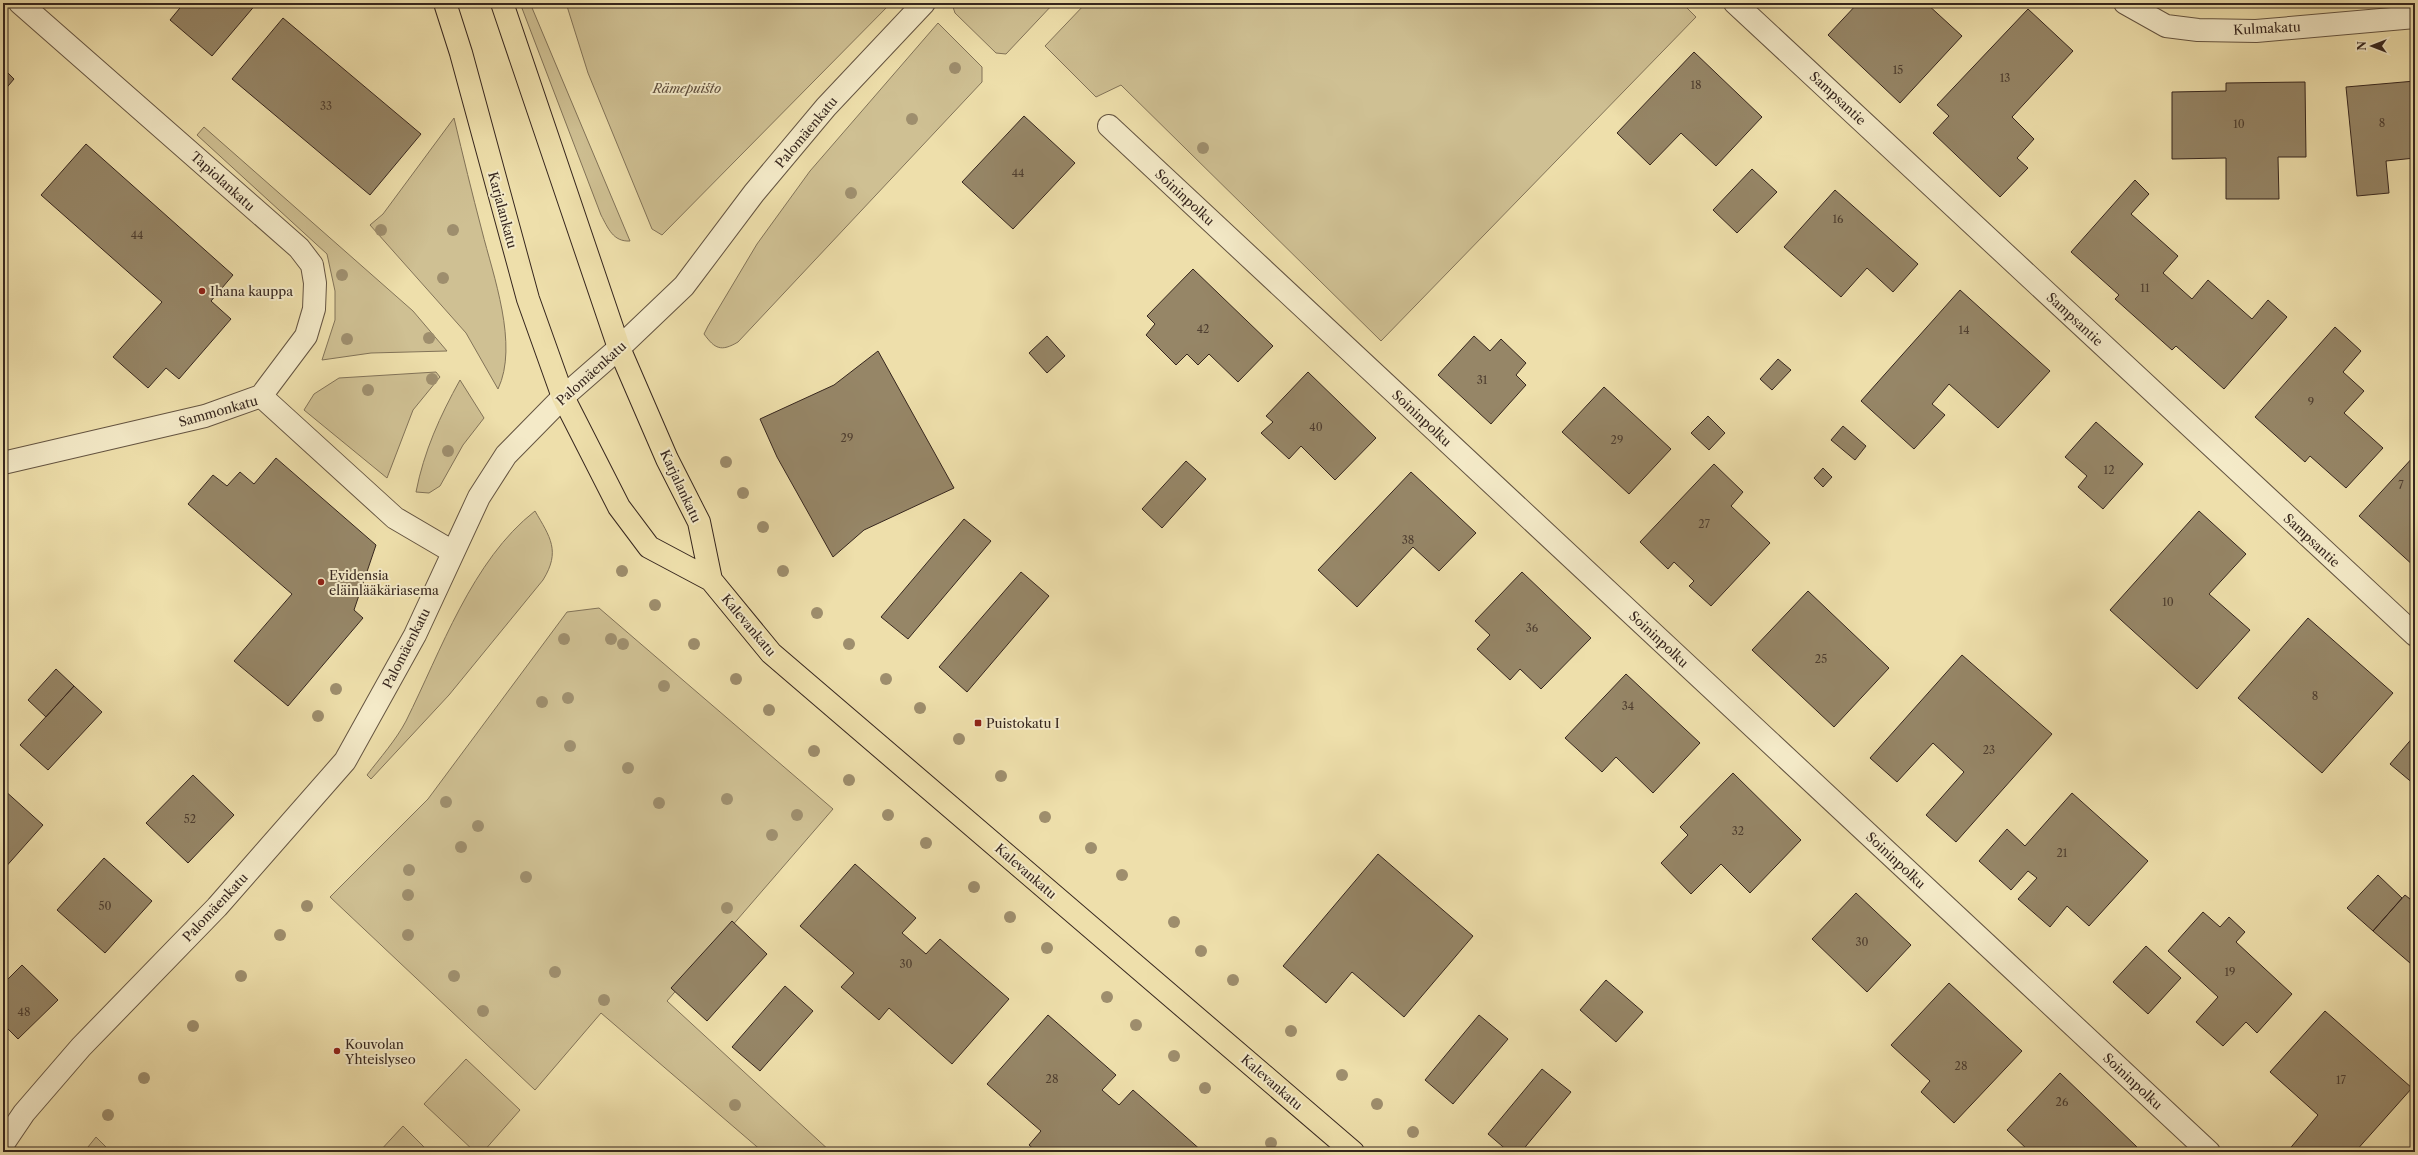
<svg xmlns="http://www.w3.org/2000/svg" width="2418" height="1155" viewBox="0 0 2418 1155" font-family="'Libre Caslon Text',serif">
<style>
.green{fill:#cfc093;stroke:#827358}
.building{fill:#968667;stroke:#36261e}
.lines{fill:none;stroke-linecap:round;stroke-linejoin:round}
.minor-casing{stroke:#645441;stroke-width:24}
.major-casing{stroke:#36261e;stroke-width:24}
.minor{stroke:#f4eac8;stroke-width:22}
.major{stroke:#eedfab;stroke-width:22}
.tree{fill:#9e8e6d}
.poi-dot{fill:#8f2418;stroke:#f4eac8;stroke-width:1.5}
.labels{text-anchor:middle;stroke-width:4;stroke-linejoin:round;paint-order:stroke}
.number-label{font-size:11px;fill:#4e3e30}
.street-label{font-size:13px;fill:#36261e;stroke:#f4eac8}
.park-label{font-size:13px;font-style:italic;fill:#5c4c3b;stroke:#f4eac8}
.poi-label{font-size:13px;fill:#36261e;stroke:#f4eac8;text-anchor:start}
</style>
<rect width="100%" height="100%" fill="#eedfab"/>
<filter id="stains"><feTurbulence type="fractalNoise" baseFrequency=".005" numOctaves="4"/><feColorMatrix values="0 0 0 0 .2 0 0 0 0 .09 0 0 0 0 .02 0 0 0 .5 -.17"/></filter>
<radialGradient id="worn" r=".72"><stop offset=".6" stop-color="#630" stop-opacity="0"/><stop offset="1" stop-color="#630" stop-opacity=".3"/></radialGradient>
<path class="green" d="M520,3H530L630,241C613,242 608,228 601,215Z
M566,3H891L662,235L652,229L588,73Z
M957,3H1054L1006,54L996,53L955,13L953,7Z
M1086,3H1682L1696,17L1381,341L1121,85L1096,97L1045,46Z
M938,23L982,67V82L738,342C721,352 715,349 704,334L708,326L757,244L810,171Z
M454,118C463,156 472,193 482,231C493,275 519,345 498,389L466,333L370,225L383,214Z
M204,127L413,311L447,351L371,353L322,360L335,320V291L327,254L197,135Z
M436,372L440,377L413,410L387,478L304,410L314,394L339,378Z
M460,380L484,418L463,445L440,486L429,493L416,492C424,451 440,416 460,380Z
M535,511C550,537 561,551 543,580L449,695L371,779L367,775C380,758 396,740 406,721C441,651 472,560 535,511Z
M599,608L833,809L667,1001L831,1152H763L601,1013L535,1090L330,897L428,799L567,612Z
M466,1059L520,1110L483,1152H475L424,1104Z
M403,1126L429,1152H379Z
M96,1137L111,1152H84Z"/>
<path class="building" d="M184,3H257L212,56L170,20Z
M1858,3H1926L1962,36L1900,103L1828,35Z
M2028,9L2073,51L2012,117L2034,139L2017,158L2028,168L2000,197L1933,133L1949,116L1937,105Z
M283,18L421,134L370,195L232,79Z
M1694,52L1762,117L1716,166L1681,133L1650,165L1617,133Z
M3,68L14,79L3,92Z
M2415,81V158L2386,161L2389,193L2357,196L2346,87Z
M2305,82L2306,157H2278L2279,199H2226V158L2172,159V92L2226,91V83Z
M1024,116L1075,163L1013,229L962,182Z
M86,144L233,275L211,301L231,319L179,379L166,368L148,388L113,357L162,302L41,195Z
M1752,169L1777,192L1737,233L1713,210Z
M2135,180L2149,194L2131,214L2178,256L2163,273L2192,299L2208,280L2252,319L2268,300L2287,317L2224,389L2176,346L2172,350L2115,299L2119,295L2071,252Z
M1835,190L1918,264L1893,292L1867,268L1841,297L1784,247Z
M1193,269L1273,346L1238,382L1209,354L1198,365L1187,354L1176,365L1146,335L1155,324L1147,316Z
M1960,290L2050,371L1998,428L1949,384L1932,404L1945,415L1914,449L1861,401Z
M2335,327L2361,351L2343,372L2364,391L2344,413L2383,448L2346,488L2310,456L2305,462L2255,417Z
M1047,336L1065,356L1047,373L1029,353Z
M1474,336L1490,351L1501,339L1526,363L1516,375L1526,385L1491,424L1438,375Z
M878,351L954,488L864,530L833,557L777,457L760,419L834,385Z
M1778,359L1791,370L1772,390L1760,379Z
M1308,372L1376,438L1335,480L1301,446L1289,459L1261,433L1273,422L1266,416Z
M1604,387L1671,449L1629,494L1562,432Z
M1708,416L1725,433L1709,450L1691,433Z
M2096,422L2143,464L2103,509L2078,487L2087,476L2065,457Z
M1843,426L1866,446L1855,460L1831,440Z
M2415,455V567L2359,516Z
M276,458L376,545L354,610L363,618L288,706L234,661L292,594L188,504L213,475L227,486L240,472L254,484Z
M1186,461L1206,479L1162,528L1142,509Z
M1714,464L1743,492L1731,506L1770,543L1711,606L1689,586L1694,581L1674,562L1668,569L1640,542Z
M1823,468L1832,477L1823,487L1814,478Z
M1411,472L1476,533L1439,571L1413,547L1357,607L1318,570Z
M2199,511L2246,554L2209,594L2250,630L2197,689L2110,610Z
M964,519L991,541L908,639L881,617Z
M1021,572L1049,596L967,692L939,667Z
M1522,572L1591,638L1541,689L1520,669L1510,680L1477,649L1490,635L1475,621Z
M1808,591L1889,668L1834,727L1752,650Z
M2308,618L2393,693L2322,773L2238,698Z
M1962,655L2052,734L1956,842L1926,815L1964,772L1933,743L1897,782L1870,758Z
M56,669L74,686L46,717L28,700Z
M1626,674L1700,743L1653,793L1616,757L1602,772L1565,738Z
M74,686L102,712L48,770L20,745Z
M2415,735V785L2390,764Z
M1733,773L1801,840L1750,893L1721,864L1691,894L1661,863L1688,835L1680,827Z
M193,775L234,815L188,863L146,823Z
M3,789L43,825L3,870Z
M2072,793L2148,861L2089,926L2067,906L2050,927L2018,899L2037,878L2028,871L2011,890L1979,861L2007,829L2025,846Z
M1378,854L1473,936L1404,1017L1352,972L1326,1003L1283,966Z
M104,858L152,901L105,953L57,910Z
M855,864L916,918L902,933L926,954L940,939L1009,999L952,1064L889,1008L879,1020L841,987L854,973L800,926Z
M2378,875L2402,898L2373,931L2347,908Z
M1856,893L1911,945L1867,992L1812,939Z
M2405,895L2415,903V958L2410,963L2373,931Z
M2203,912L2220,927L2229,917L2245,932L2236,942L2292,994L2257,1033L2246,1022L2223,1046L2196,1022L2218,997L2168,951Z
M732,921L767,954L707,1021L671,988Z
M2146,946L2181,978L2148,1014L2113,982Z
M22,965L58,1000L18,1039L3,1024V984Z
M1606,980L1643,1012L1616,1042L1580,1010Z
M1949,983L2022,1051L1954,1123L1921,1092L1930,1081L1891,1045Z
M785,986L813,1011L760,1071L732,1047Z
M2325,1011L2412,1088L2355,1152H2287L2318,1115L2270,1072Z
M1048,1015L1116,1075L1102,1090L1119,1105L1133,1090L1203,1152H1037L1029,1145L1041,1131L987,1084Z
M1479,1015L1508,1039L1453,1104L1425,1080Z
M1542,1069L1571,1092L1521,1152H1509L1488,1134Z
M2060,1073L2137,1147L2132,1152H2030L2007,1130Z"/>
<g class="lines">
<defs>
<path id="minor" d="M20,3L299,248L312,265L315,283L314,309L306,336L261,396
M1735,3L2415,635
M2125,3L2166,26L2198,30L2256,31L2415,17
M1109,126L2209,1152
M3,463L205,416L261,396L395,518L453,552
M3,1144L24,1113L81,1047L217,907L345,761L415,635L479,497L506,455L563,397L619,348L684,286L754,193L826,107L924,3"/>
<path id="major" d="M445,3L461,53L528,299L563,397L619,507L649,547L711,580L771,653L1353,1152
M502,3L619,348L667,459L699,522L711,580"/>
</defs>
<use href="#minor" class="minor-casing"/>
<use href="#major" class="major-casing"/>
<use href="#minor" class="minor"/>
<use href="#major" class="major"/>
</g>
<g class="tree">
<circle cx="955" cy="68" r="6"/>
<circle cx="912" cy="119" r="6"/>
<circle cx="1203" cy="148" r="6"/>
<circle cx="851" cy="193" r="6"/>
<circle cx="381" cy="230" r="6"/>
<circle cx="453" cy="230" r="6"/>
<circle cx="342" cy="275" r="6"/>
<circle cx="443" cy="278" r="6"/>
<circle cx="429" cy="338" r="6"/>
<circle cx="347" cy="339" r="6"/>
<circle cx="432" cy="379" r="6"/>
<circle cx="368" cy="390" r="6"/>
<circle cx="448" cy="451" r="6"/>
<circle cx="726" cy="462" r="6"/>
<circle cx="743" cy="493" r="6"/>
<circle cx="763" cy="527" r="6"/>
<circle cx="622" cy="571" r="6"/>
<circle cx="783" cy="571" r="6"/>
<circle cx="655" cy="605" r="6"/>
<circle cx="817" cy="613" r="6"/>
<circle cx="564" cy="639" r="6"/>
<circle cx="611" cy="639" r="6"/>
<circle cx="623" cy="644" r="6"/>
<circle cx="694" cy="644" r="6"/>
<circle cx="849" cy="644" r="6"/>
<circle cx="736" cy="679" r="6"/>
<circle cx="886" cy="679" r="6"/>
<circle cx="664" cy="686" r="6"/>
<circle cx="336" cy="689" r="6"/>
<circle cx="568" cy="698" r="6"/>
<circle cx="542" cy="702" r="6"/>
<circle cx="920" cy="708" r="6"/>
<circle cx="769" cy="710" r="6"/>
<circle cx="318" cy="716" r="6"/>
<circle cx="959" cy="739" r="6"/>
<circle cx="570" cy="746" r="6"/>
<circle cx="814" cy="751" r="6"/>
<circle cx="628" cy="768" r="6"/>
<circle cx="1001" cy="776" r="6"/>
<circle cx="849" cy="780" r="6"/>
<circle cx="727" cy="799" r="6"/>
<circle cx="446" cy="802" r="6"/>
<circle cx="659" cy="803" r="6"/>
<circle cx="797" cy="815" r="6"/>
<circle cx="888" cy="815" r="6"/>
<circle cx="1045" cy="817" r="6"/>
<circle cx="478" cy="826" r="6"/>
<circle cx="772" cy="835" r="6"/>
<circle cx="926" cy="843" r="6"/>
<circle cx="461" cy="847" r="6"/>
<circle cx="1091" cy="848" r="6"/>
<circle cx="409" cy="870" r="6"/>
<circle cx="1122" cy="875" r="6"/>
<circle cx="526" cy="877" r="6"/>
<circle cx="974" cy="887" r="6"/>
<circle cx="408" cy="895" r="6"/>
<circle cx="307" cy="906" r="6"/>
<circle cx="727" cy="908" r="6"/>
<circle cx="1010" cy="917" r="6"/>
<circle cx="1174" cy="922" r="6"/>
<circle cx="280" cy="935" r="6"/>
<circle cx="408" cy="935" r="6"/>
<circle cx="1047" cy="948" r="6"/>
<circle cx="1201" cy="951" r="6"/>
<circle cx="555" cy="972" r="6"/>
<circle cx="241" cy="976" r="6"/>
<circle cx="454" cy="976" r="6"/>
<circle cx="1233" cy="980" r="6"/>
<circle cx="1107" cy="997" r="6"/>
<circle cx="604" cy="1000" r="6"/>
<circle cx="483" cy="1011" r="6"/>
<circle cx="1136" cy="1025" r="6"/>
<circle cx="193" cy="1026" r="6"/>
<circle cx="1291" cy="1031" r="6"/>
<circle cx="1174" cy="1056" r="6"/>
<circle cx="1342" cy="1075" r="6"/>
<circle cx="144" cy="1078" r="6"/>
<circle cx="1205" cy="1088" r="6"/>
<circle cx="1377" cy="1104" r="6"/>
<circle cx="735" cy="1105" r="6"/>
<circle cx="108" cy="1115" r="6"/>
<circle cx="1413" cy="1132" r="6"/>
<circle cx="1271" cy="1143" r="6"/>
</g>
<g class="poi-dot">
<circle cx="202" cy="291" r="4"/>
<circle cx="321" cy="582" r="4"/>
<rect x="974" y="719" width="8" height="8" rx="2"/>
<circle cx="337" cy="1051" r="4"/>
</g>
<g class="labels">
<g class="number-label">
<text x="1898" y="74">15</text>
<text x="2005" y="82">13</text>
<text x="1696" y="89">18</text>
<text x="326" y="110">33</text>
<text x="2382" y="127">8</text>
<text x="2239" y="128">10</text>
<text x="1018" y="177">44</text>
<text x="1838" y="223">16</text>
<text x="137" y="239">44</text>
<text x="2145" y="292">11</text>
<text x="1203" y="333">42</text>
<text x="1964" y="334">14</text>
<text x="1482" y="384">31</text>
<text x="2311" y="406">9</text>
<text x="1316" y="431">40</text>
<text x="847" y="442">29</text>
<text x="1617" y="444">29</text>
<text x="2109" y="474">12</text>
<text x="2401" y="489">7</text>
<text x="1704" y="528">27</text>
<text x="1408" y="544">38</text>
<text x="2168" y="606">10</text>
<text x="1532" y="632">36</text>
<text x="1821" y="663">25</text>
<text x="2315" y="700">8</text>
<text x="1628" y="710">34</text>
<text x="1989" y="754">23</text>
<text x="190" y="823">52</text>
<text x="1738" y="835">32</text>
<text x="2062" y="857">21</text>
<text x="105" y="910">50</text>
<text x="1862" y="946">30</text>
<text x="906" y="968">30</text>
<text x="2230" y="976">19</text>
<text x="24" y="1016">48</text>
<text x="1961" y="1070">28</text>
<text x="1052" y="1083">28</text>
<text x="2341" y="1084">17</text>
<text x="2062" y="1106">26</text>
</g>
<g class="street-label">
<text transform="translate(2267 28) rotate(-3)" y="5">Kulmakatu</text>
<text transform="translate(1838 98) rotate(43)" y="5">Sampsantie</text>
<text transform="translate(806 132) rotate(-50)" y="5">Palomäenkatu</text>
<text transform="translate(223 181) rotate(42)" y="5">Tapiolankatu</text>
<text transform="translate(1185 197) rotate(43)" y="5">Soininpolku</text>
<text transform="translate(503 210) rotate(75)" y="5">Karjalankatu</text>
<text transform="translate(2075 319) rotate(43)" y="5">Sampsantie</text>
<text transform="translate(591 373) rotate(-42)" y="5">Palomäenkatu</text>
<text transform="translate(218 411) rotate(-16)" y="5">Sammonkatu</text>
<text transform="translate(1422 418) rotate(43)" y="5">Soininpolku</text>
<text transform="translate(681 486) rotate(65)" y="5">Karjalankatu</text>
<text transform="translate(2312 540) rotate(43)" y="5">Sampsantie</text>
<text transform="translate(749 625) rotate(50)" y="5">Kalevankatu</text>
<text transform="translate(1659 639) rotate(43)" y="5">Soininpolku</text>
<text transform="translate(406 648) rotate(-63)" y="5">Palomäenkatu</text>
<text transform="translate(1896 860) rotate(43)" y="5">Soininpolku</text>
<text transform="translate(1026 871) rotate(41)" y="5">Kalevankatu</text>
<text transform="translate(215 907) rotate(-47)" y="5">Palomäenkatu</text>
<text transform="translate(2133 1081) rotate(43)" y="5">Soininpolku</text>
<text transform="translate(1272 1082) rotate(41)" y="5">Kalevankatu</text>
</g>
<g class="park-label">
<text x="687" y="93">Rämepuisto</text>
</g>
<g class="poi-label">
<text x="210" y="296">Ihana kauppa</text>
<text x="329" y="580">Evidensia<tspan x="329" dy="15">eläinlääkäriasema</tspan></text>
<text x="986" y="728">Puistokatu I</text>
<text x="345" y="1049">Kouvolan<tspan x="345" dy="15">Yhteislyseo</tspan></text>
</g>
</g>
<rect width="2418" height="1155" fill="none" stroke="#eedfab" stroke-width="16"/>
<rect x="4" y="4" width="2410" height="1147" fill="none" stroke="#36261e" stroke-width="2"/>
<rect x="8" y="8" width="2402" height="1139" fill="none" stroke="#36261e"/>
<g transform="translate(2372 46) rotate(270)" stroke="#f4eac8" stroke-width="3" paint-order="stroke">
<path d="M0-3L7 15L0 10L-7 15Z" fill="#36261e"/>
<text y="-6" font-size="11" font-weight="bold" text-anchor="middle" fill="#36261e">N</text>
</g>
<rect width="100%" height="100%" filter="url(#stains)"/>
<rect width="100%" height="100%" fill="url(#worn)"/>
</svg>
